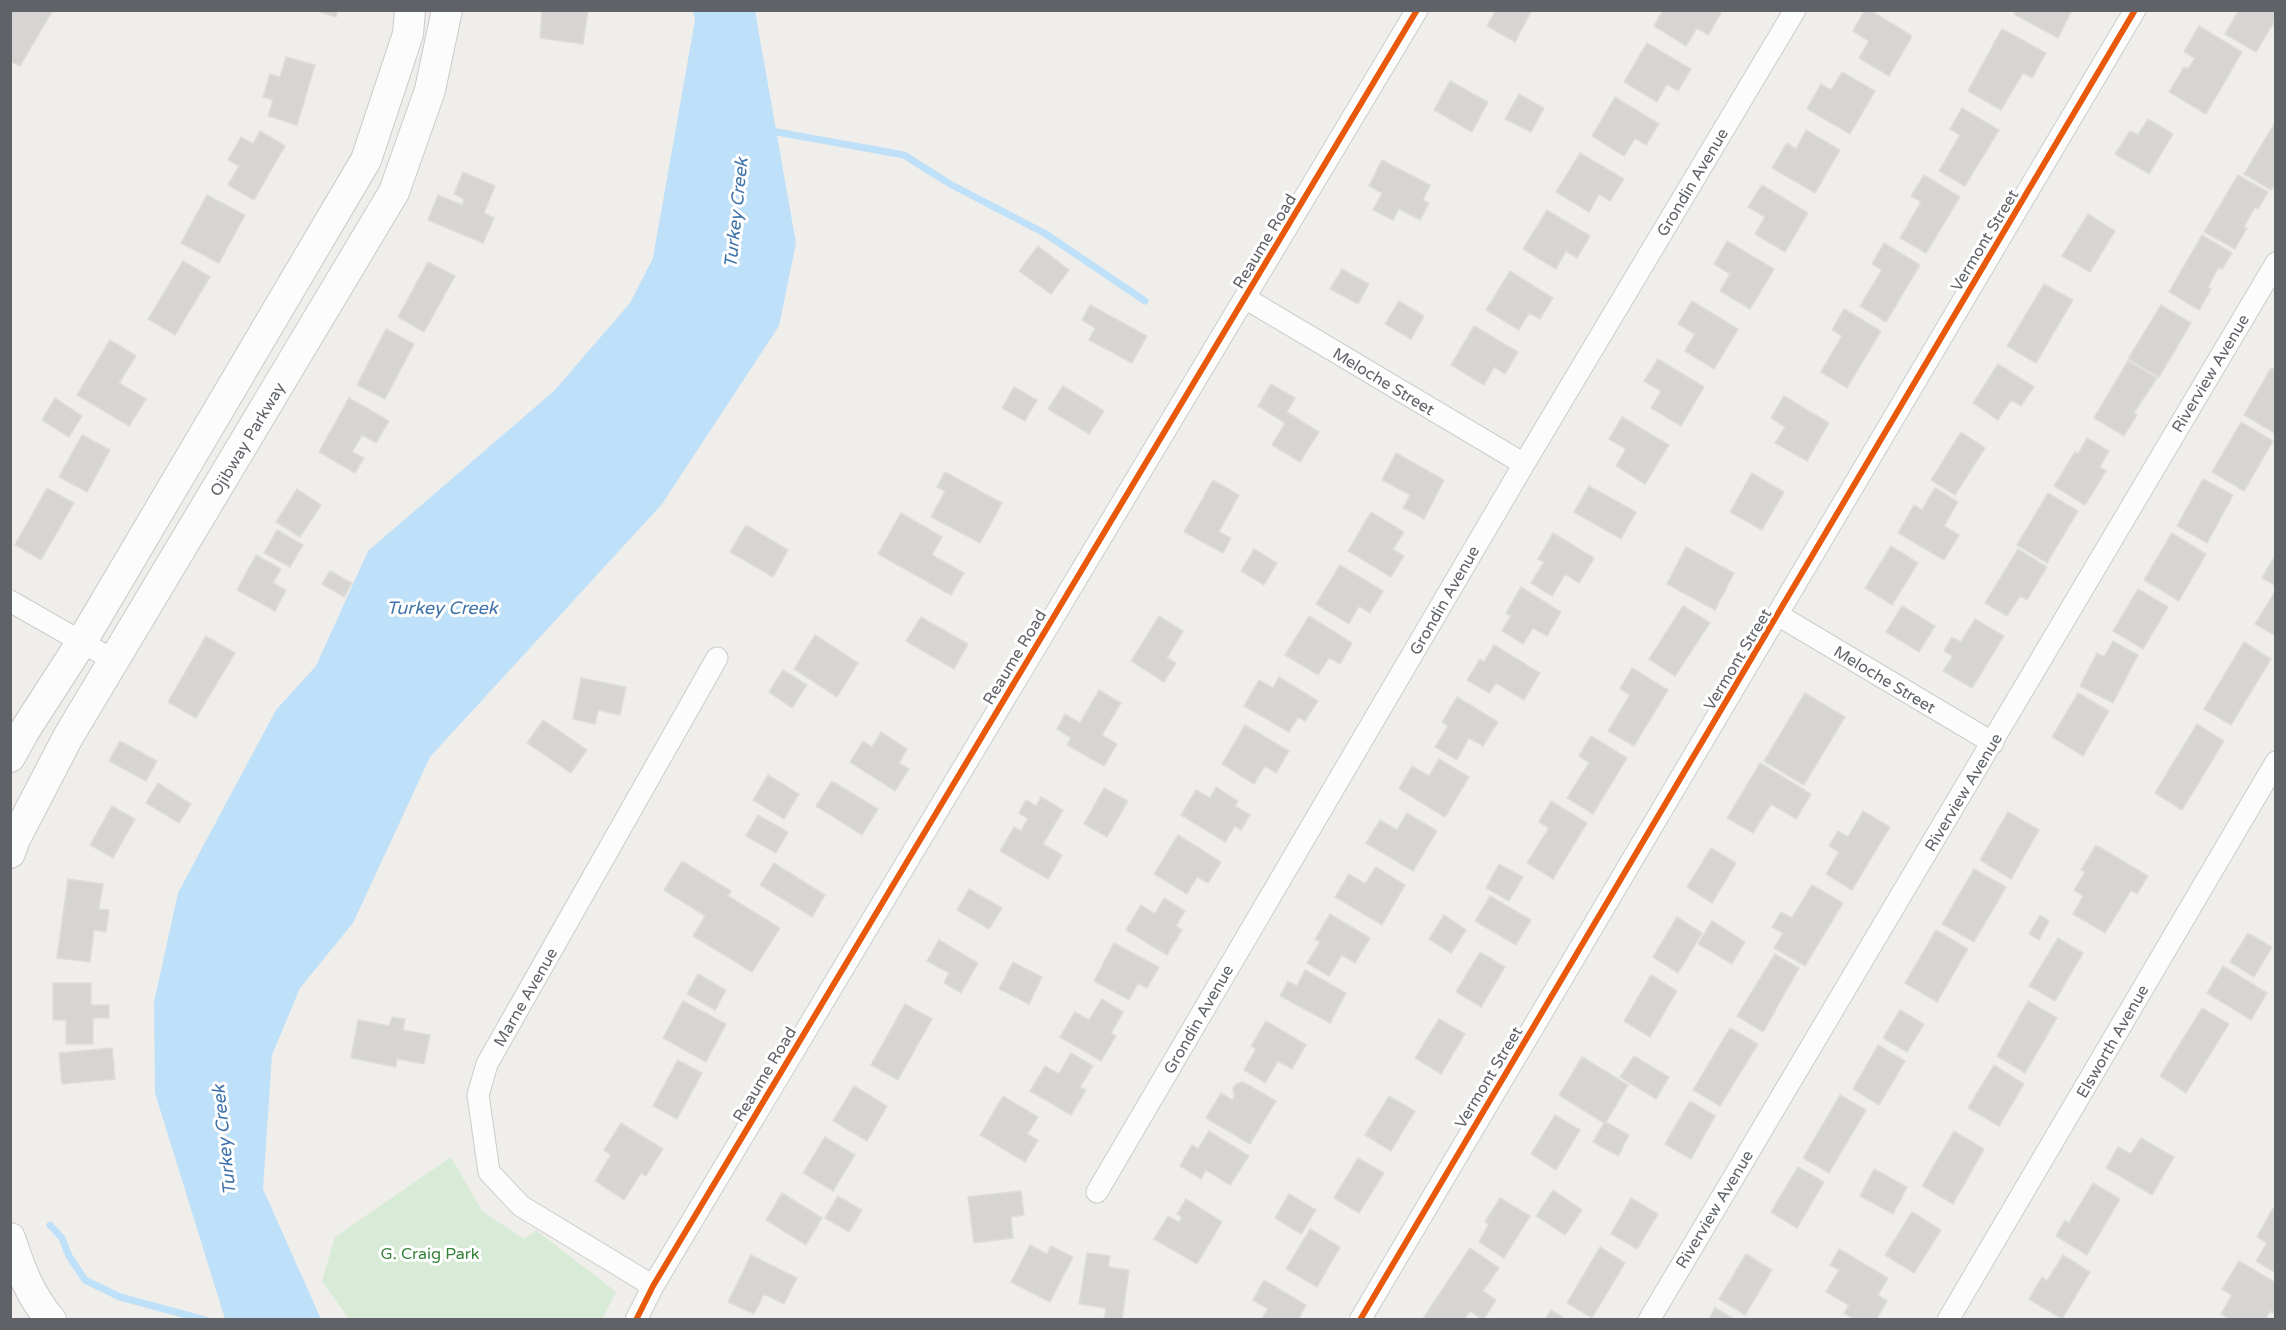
<svg xmlns="http://www.w3.org/2000/svg" width="2286" height="1330" viewBox="0 0 2286 1330" font-family="'Varela Round',sans-serif">
<style>
.green{fill:#d8ebd6}
.water{fill:#bfe0f9}
.lines{fill:none;stroke-linecap:round;stroke-linejoin:round}
.stream{stroke:#bfe0f9;stroke-width:7}
.building{fill:#d6d5d3;stroke:#deddd9;stroke-width:1.5}
.minor-casing{stroke:#cbcccc;stroke-width:23}
.secondary-casing{stroke:#cacacb;stroke-width:32}
.minor{stroke:#fdfcfc;stroke-width:21}
.secondary{stroke:#fdfcfc;stroke-width:30}
.cycleway-casing{stroke:#fff;stroke-width:10}
.cycleway{stroke:#e8590c;stroke-width:6}
.labels{text-anchor:middle;stroke-width:6;stroke-linejoin:round;paint-order:stroke}
.street-label{font-size:16px;fill:#5f6368;stroke:#fff}
.park-label{font-size:16px;fill:#348238;stroke:#fff}
.water-label{font-size:18px;font-style:italic;fill:#4174aa;stroke:#fff}
</style>
<rect width="100%" height="100%" fill="#efeeea"/>
<path class="green" d="M451,1157L482,1211L524,1239L536,1230L616,1292L602,1319H349L322,1281L335,1237Z"/>
<path class="water" d="M693,11H755L796,243L779,326L662,504L430,757L353,923L300,988L272,1055L263,1189L321,1319H225L155,1093L154,1002L178,893L276,710L316,666L368,551L554,391L630,303L653,258L695,20Z"/>
<g class="lines">
<path class="stream" d="M768,132H777L904,155L950,184L1046,234L1145,301
M50,1225L62,1238L69,1256L85,1280L120,1297L205,1320"/>
</g>
<path class="building" d="M10,10H53L20,66L10,61Z
M314,10H338L336,17Z
M542,10H588L583,44L540,38Z
M1496,10H1532L1515,42L1487,26Z
M1663,10H1716L1721,13L1708,35L1697,28L1686,46L1654,26Z
M1865,10H1870L1912,36L1889,76L1859,58L1869,41L1853,31Z
M2016,10H2072L2058,38L2014,14Z
M2239,10H2276V23L2274,22L2256,52L2225,34Z
M2199,26L2242,52L2206,114L2169,92L2184,67L2188,69L2195,58L2184,52Z
M2002,29L2046,53L2032,78L2023,73L2001,110L1968,91Z
M1647,43L1691,69L1678,91L1667,84L1657,102L1624,82Z
M286,57L315,65L297,125L268,116L273,100L263,97L270,74L280,77Z
M1842,72L1875,91L1850,134L1807,109L1821,84L1831,90Z
M1450,81L1488,102L1472,132L1434,110Z
M1519,94L1544,108L1531,132L1505,119Z
M1615,97L1659,124L1646,145L1635,138L1624,156L1592,136Z
M1962,108L1999,130L1965,186L1939,171L1960,135L1950,129Z
M2148,119L2173,134L2149,174L2115,154L2130,131L2138,135Z
M2276,121V182L2271,190L2244,174Z
M1806,130L1840,150L1815,193L1772,168L1787,143L1796,149Z
M260,131L285,146L254,200L228,185L239,166L228,160L241,137L253,144Z
M1580,153L1624,179L1610,201L1599,194L1589,212L1556,192Z
M1382,160L1430,185L1423,200L1429,203L1420,220L1399,209L1393,220L1373,210L1382,193L1369,186Z
M463,172L495,186L484,213L494,218L483,243L428,220L438,195L462,205L464,199L454,194Z
M1924,175L1960,197L1926,253L1900,238L1921,202L1911,196Z
M2238,175L2268,192L2258,209L2255,207L2244,227L2247,228L2235,249L2204,232Z
M1762,185L1808,213L1785,252L1755,234L1765,217L1748,207Z
M207,195L245,215L219,263L181,243Z
M1547,210L1590,236L1577,258L1566,251L1556,269L1523,249Z
M2088,214L2115,231L2090,272L2062,256Z
M2202,235L2232,253L2222,269L2219,267L2208,287L2211,289L2199,310L2169,292Z
M1727,241L1774,269L1750,309L1720,291L1730,274L1714,264Z
M1884,243L1920,265L1886,322L1860,306L1882,270L1872,264Z
M1038,246L1069,270L1051,294L1019,271Z
M183,261L210,277L175,335L148,319Z
M428,262L455,276L424,332L398,317Z
M1342,269L1369,284L1358,304L1330,289Z
M1510,271L1553,298L1540,319L1529,313L1519,330L1486,310Z
M2044,284L2073,300L2036,363L2007,346Z
M1399,301L1424,316L1411,339L1385,324Z
M1692,301L1738,329L1714,369L1685,351L1695,334L1678,324Z
M1090,305L1147,336L1132,363L1089,340L1095,328L1082,320Z
M2161,305L2191,323L2159,377L2128,359Z
M1844,309L1881,331L1847,388L1821,372L1842,336L1832,330Z
M1474,326L1518,352L1505,374L1494,367L1484,385L1451,365Z
M386,329L414,344L385,399L357,385Z
M110,340L136,356L119,383L146,399L129,426L77,395Z
M1658,359L1704,387L1681,426L1651,408L1661,391L1644,381Z
M2128,361L2157,378L2134,413L2137,415L2124,436L2094,418Z
M1998,364L2034,387L2021,406L2011,400L1998,420L1973,403Z
M2271,368L2276,370V434L2244,415Z
M1271,384L1295,398L1287,412L1319,432L1300,462L1272,445L1285,423L1258,406Z
M1063,386L1104,411L1089,434L1048,409Z
M1014,387L1037,400L1025,421L1002,408Z
M1784,396L1829,423L1807,461L1775,443L1785,427L1771,418Z
M55,398L82,416L69,437L42,420Z
M349,398L389,421L376,443L362,435L352,452L364,458L355,473L319,452Z
M1622,417L1669,445L1645,484L1616,466L1626,449L1609,439Z
M2241,422L2273,441L2244,491L2212,472Z
M1961,432L1985,448L1955,495L1931,480Z
M82,435L110,450L87,492L59,477Z
M2087,438L2109,451L2100,467L2106,471L2085,505L2054,486L2075,452L2078,454Z
M1396,453L1444,480L1424,519L1403,508L1410,495L1382,480Z
M945,472L1002,503L980,543L931,517L945,491L937,487Z
M1752,473L1784,492L1762,530L1730,512Z
M2203,479L2233,495L2207,543L2177,526Z
M1213,480L1239,495L1219,532L1231,538L1223,553L1184,532Z
M1589,486L1636,512L1621,539L1574,512Z
M47,488L74,503L41,560L15,545Z
M1935,488L1958,502L1944,526L1959,535L1944,560L1898,533L1914,505L1922,510Z
M297,489L321,505L300,537L276,522Z
M2048,493L2078,511L2047,563L2017,545Z
M1371,512L1404,532L1393,549L1404,556L1391,577L1348,551Z
M901,513L942,537L932,555L964,573L951,595L878,554Z
M746,525L788,550L773,577L730,552Z
M277,530L303,545L290,567L264,553Z
M1553,533L1594,558L1579,583L1565,574L1552,596L1531,583L1544,562L1538,559Z
M2172,533L2206,554L2179,601L2144,580Z
M1891,546L1918,563L1892,605L1865,588Z
M1686,547L1734,573L1715,610L1667,584Z
M1254,549L1277,563L1264,585L1241,571Z
M2018,549L2047,567L2027,600L2020,596L2007,616L1985,603Z
M2276,554V586L2262,578Z
M256,555L281,569L273,583L286,590L275,611L237,590Z
M1340,565L1383,591L1370,613L1359,606L1349,624L1316,604Z
M330,571L352,583L344,597L322,584Z
M1521,587L1561,612L1547,636L1533,628L1523,644L1502,631L1511,616L1506,613Z
M2138,589L2168,607L2143,649L2113,631Z
M2276,590V636L2255,624Z
M1683,606L1710,623L1675,676L1649,659Z
M1902,606L1935,626L1919,652L1886,632Z
M1159,616L1183,631L1167,658L1176,663L1164,682L1131,661Z
M1309,616L1352,643L1340,664L1329,658L1318,675L1285,655Z
M921,617L968,644L954,669L906,641Z
M1975,619L2004,636L1972,688L1943,671L1953,656L1944,651L1952,637L1961,642Z
M815,635L858,663L837,697L794,669Z
M206,636L235,653L196,718L168,702Z
M2113,641L2138,655L2113,703L2080,686L2097,653L2104,657Z
M2244,642L2271,659L2231,725L2204,709Z
M1494,645L1540,673L1524,700L1496,683L1489,693L1467,680L1480,659L1484,662Z
M1632,668L1668,690L1634,746L1608,731L1630,695L1620,689Z
M783,670L807,685L792,708L769,692Z
M1279,677L1318,701L1305,721L1298,717L1289,732L1244,706L1259,680L1273,688Z
M581,678L626,687L620,715L598,710L595,724L573,719Z
M1099,690L1121,703L1102,735L1117,744L1104,766L1067,745L1071,738L1057,729L1065,714L1080,723Z
M1805,693L1845,717L1804,785L1764,761Z
M2078,693L2109,711L2083,756L2052,737Z
M1457,697L1498,722L1483,746L1469,738L1457,760L1435,747L1448,726L1442,722Z
M543,720L587,750L571,773L527,743Z
M2197,724L2224,741L2182,810L2155,793Z
M1245,725L1289,751L1276,773L1265,766L1254,784L1222,764Z
M881,732L907,749L899,763L909,769L895,791L850,762L863,741L872,747Z
M1591,736L1627,758L1593,814L1567,798L1589,763L1579,756Z
M120,741L157,761L146,781L109,761Z
M1439,759L1469,777L1445,817L1399,789L1412,766L1429,776Z
M1760,763L1811,794L1796,819L1771,804L1753,833L1727,818Z
M768,775L799,794L784,819L753,800Z
M832,781L878,809L862,835L816,806Z
M158,783L191,804L179,823L146,803Z
M1216,787L1238,801L1235,806L1250,815L1241,830L1235,826L1225,842L1181,815L1196,790L1210,798Z
M1104,788L1128,801L1107,837L1084,824Z
M1041,797L1063,810L1043,844L1062,855L1048,879L1000,851L1014,827L1021,831L1028,819L1019,813L1026,800L1036,806Z
M1551,801L1587,823L1553,879L1527,863L1549,828L1539,822Z
M112,806L135,819L113,858L90,845Z
M1863,811L1890,827L1852,890L1826,874L1839,852L1829,846L1838,831L1848,837Z
M2008,812L2039,830L2011,879L1980,860Z
M1407,813L1437,831L1413,871L1366,843L1380,820L1397,830Z
M758,815L788,832L776,853L746,836Z
M1178,835L1221,862L1208,883L1197,877L1187,894L1154,874Z
M2096,845L2148,876L2137,894L2131,890L2105,933L2073,914L2083,896L2074,890L2085,872L2081,870Z
M1711,848L1736,863L1712,903L1687,887Z
M682,861L731,891L728,896L780,928L752,972L693,936L705,916L664,890Z
M774,863L825,895L812,917L760,885Z
M1499,864L1523,877L1509,901L1486,888Z
M1376,867L1405,885L1382,925L1335,897L1349,874L1365,884Z
M1974,869L2006,887L1974,942L1942,924Z
M68,879L103,884L99,909L109,910L106,932L94,930L90,962L57,958Z
M1812,885L1843,903L1805,966L1774,948L1783,933L1772,927L1781,912L1792,918Z
M969,889L1002,908L989,929L957,910Z
M1490,896L1531,920L1516,945L1475,921Z
M1164,898L1185,911L1176,926L1182,930L1167,955L1126,930L1141,905L1155,914Z
M1330,914L1370,938L1355,963L1342,955L1329,976L1307,963L1320,942L1315,939Z
M1444,915L1466,930L1451,953L1429,939Z
M2040,915L2049,921L2039,940L2029,934Z
M1677,917L1702,933L1678,973L1653,957Z
M1712,921L1745,942L1732,964L1698,944Z
M1936,930L1968,949L1937,1002L1905,983Z
M2248,933L2272,947L2254,977L2230,962Z
M2058,938L2083,953L2055,1001L2029,986Z
M939,940L978,963L961,993L944,983L949,973L927,961Z
M1114,943L1159,967L1147,988L1138,983L1129,1000L1094,981Z
M1480,952L1505,967L1481,1007L1456,992Z
M1775,954L1799,968L1763,1032L1737,1016Z
M1013,962L1042,977L1029,1004L999,989Z
M2223,966L2267,993L2251,1020L2207,993Z
M1305,970L1346,993L1330,1023L1280,996L1288,981L1297,986Z
M698,974L726,990L715,1010L687,994Z
M1651,975L1677,991L1650,1037L1624,1021Z
M53,983H91V1005H109V1018H93V1044H66V1020H53Z
M1102,999L1123,1012L1111,1033L1116,1036L1101,1061L1060,1037L1075,1012L1089,1020Z
M683,1001L726,1024L706,1062L663,1038Z
M2028,1001L2057,1018L2025,1073L1997,1056Z
M905,1004L932,1019L898,1080L871,1065Z
M2202,1008L2229,1024L2186,1093L2160,1076Z
M1900,1010L1924,1024L1907,1052L1883,1038Z
M392,1017L405,1019L403,1030L430,1035L424,1064L397,1059L396,1067L351,1058L358,1020L389,1026Z
M1439,1019L1465,1034L1441,1074L1415,1058Z
M1266,1021L1306,1045L1292,1069L1278,1061L1265,1083L1244,1070L1256,1049L1251,1046Z
M1730,1028L1758,1044L1720,1106L1693,1090Z
M1878,1045L1905,1061L1879,1105L1853,1089Z
M112,1048L115,1079L62,1084L59,1053Z
M1071,1053L1093,1066L1080,1087L1086,1090L1071,1115L1030,1091L1045,1066L1059,1074Z
M1634,1056L1669,1077L1656,1099L1620,1077Z
M1582,1057L1628,1085L1606,1122L1629,1135L1618,1156L1593,1142L1604,1123L1559,1095Z
M678,1060L702,1073L677,1119L653,1106Z
M1994,1065L2024,1084L1999,1126L1968,1108Z
M1243,1082L1276,1101L1250,1144L1206,1118L1221,1093L1232,1100L1234,1097L1233,1089L1236,1084Z
M854,1086L887,1106L867,1141L833,1121Z
M1840,1095L1866,1110L1829,1173L1803,1158Z
M1003,1096L1038,1117L1027,1134L1038,1140L1025,1162L980,1135Z
M1389,1096L1415,1111L1391,1151L1365,1135Z
M1690,1101L1715,1116L1691,1159L1665,1144Z
M1555,1115L1580,1130L1556,1170L1531,1154Z
M621,1123L663,1149L646,1176L641,1173L624,1200L595,1181L611,1155L604,1150Z
M1209,1131L1249,1156L1230,1185L1206,1170L1201,1179L1180,1166L1192,1145L1198,1149Z
M1954,1131L1984,1149L1953,1204L1922,1186Z
M825,1137L855,1155L833,1191L803,1173Z
M2141,1138L2174,1157L2152,1195L2106,1168L2118,1147L2131,1154Z
M1358,1158L1384,1173L1359,1213L1334,1198Z
M1798,1167L1824,1182L1797,1228L1771,1212Z
M1874,1169L1907,1187L1893,1214L1860,1196Z
M2093,1183L2120,1199L2087,1255L2056,1236L2065,1220L2069,1223Z
M1553,1190L1582,1210L1565,1235L1536,1216Z
M1021,1191L1024,1215L1011,1217L1013,1238L974,1243L968,1197Z
M782,1193L822,1218L806,1245L766,1220Z
M1289,1194L1316,1210L1301,1234L1275,1218Z
M838,1196L862,1210L849,1232L825,1218Z
M1500,1198L1530,1216L1504,1258L1479,1242L1489,1224L1485,1222Z
M1631,1198L1658,1214L1637,1249L1611,1234Z
M1186,1199L1222,1222L1197,1264L1154,1239L1168,1216L1179,1222L1182,1217L1177,1214Z
M2273,1208L2276,1210V1273L2256,1261L2267,1243L2257,1237Z
M1912,1212L1941,1230L1914,1273L1885,1255Z
M1310,1229L1340,1247L1317,1287L1286,1269Z
M1030,1245L1047,1254L1051,1246L1073,1257L1050,1302L1011,1282Z
M1600,1247L1625,1263L1592,1318L1567,1303Z
M1470,1248L1499,1268L1483,1291L1496,1300L1483,1320L1470,1311L1464,1320H1422Z
M1839,1249L1888,1278L1878,1295L1887,1301L1876,1320H1855L1844,1313L1849,1305L1826,1292L1839,1270L1830,1265Z
M1087,1253L1110,1256L1108,1267L1129,1270L1122,1320H1104L1106,1308L1079,1304Z
M1746,1254L1772,1270L1745,1315L1719,1299Z
M751,1255L797,1278L784,1304L764,1294L754,1314L728,1302Z
M2063,1255L2090,1272L2062,1319L2029,1299L2042,1277L2047,1281Z
M2239,1261L2276,1283V1314L2270,1311L2265,1320H2231L2221,1314L2232,1295L2222,1289Z
M1264,1280L1306,1305L1298,1320H1261L1268,1309L1253,1300Z
M1715,1308L1736,1320H1708Z
M1551,1310L1567,1320H1545Z"/>
<g class="lines">
<defs>
<path id="minor" d="M1245,298L1524,464
M10,601L115,661
M1778,615L1993,743
M1097,1192L1524,464L1795,10
M653,1286L521,1206L489,1172L478,1095L487,1064L717,658
M636,1320L653,1286L1417,10
M1360,1320L2135,10
M1649,1320L2276,263
M1948,1320L2276,762"/>
<path id="secondary" d="M10,757L25,730L81,643L366,160L408,34L410,10
M10,853L15,839L68,737L394,192L430,90L447,10
M10,1238C20,1268 30,1296 51,1320"/>
</defs>
<use href="#minor" class="minor-casing"/>
<use href="#secondary" class="secondary-casing"/>
<use href="#minor" class="minor"/>
<use href="#secondary" class="secondary"/>
<defs>
<path id="cycleway" d="M636,1320L653,1286L1417,10
M1360,1320L2135,10"/>
</defs>
<use href="#cycleway" class="cycleway-casing"/>
<use href="#cycleway" class="cycleway"/>
</g>
<g class="labels">
<g class="street-label">
<text transform="translate(1692 182) rotate(-59)" y="6">Grondin Avenue</text>
<text transform="translate(1984 240) rotate(-59)" y="6">Vermont Street</text>
<text transform="translate(1264 241) rotate(-59)" y="6">Reaume Road</text>
<text transform="translate(2210 373) rotate(-59)" y="6">Riverview Avenue</text>
<text transform="translate(1384 381) rotate(31)" y="6">Meloche Street</text>
<text transform="translate(247 439) rotate(-59)" y="6">Ojibway Parkway</text>
<text transform="translate(1444 600) rotate(-60)" y="6">Grondin Avenue</text>
<text transform="translate(1014 657) rotate(-59)" y="6">Reaume Road</text>
<text transform="translate(1737 659) rotate(-59)" y="6">Vermont Street</text>
<text transform="translate(1885 679) rotate(31)" y="6">Meloche Street</text>
<text transform="translate(1963 792) rotate(-59)" y="6">Riverview Avenue</text>
<text transform="translate(525 997) rotate(-60)" y="6">Marne Avenue</text>
<text transform="translate(1198 1019) rotate(-60)" y="6">Grondin Avenue</text>
<text transform="translate(2112 1041) rotate(-60)" y="6">Elsworth Avenue</text>
<text transform="translate(764 1074) rotate(-59)" y="6">Reaume Road</text>
<text transform="translate(1488 1077) rotate(-59)" y="6">Vermont Street</text>
<text transform="translate(1714 1209) rotate(-59)" y="6">Riverview Avenue</text>
</g>
<g class="park-label">
<text x="430" y="1259">G. Craig Park</text>
</g>
<g class="water-label">
<text transform="translate(736 213) rotate(-84)" y="6">Turkey Creek</text>
<text x="442" y="614">Turkey Creek</text>
<text transform="translate(224 1140) rotate(-96)" y="6">Turkey Creek</text>
</g>
</g>
<rect width="2286" height="1330" fill="none" stroke="#5f6368" stroke-width="24"/>
</svg>
